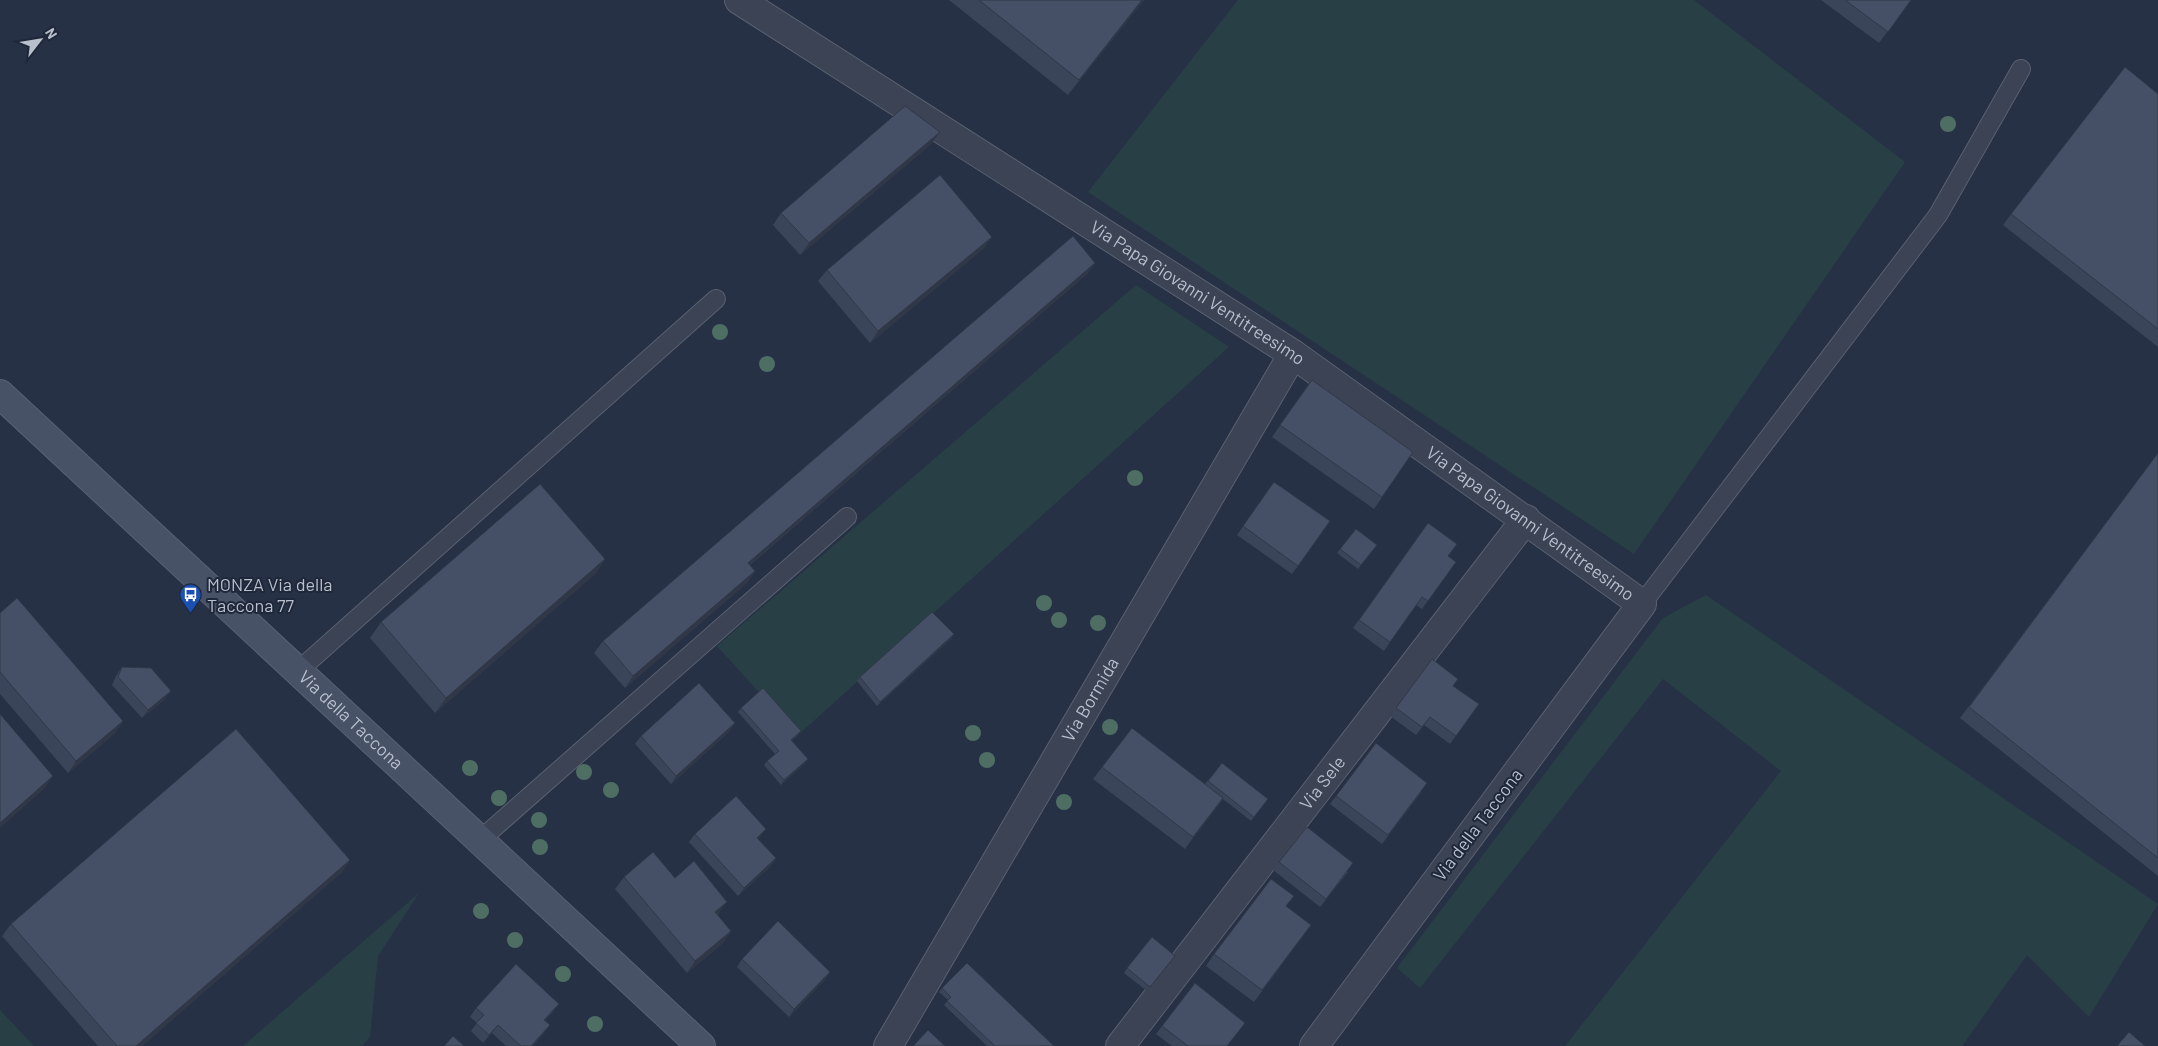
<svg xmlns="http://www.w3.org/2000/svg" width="2158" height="1046" viewBox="0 0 2158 1046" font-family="Barlow,sans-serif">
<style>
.green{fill:#284045}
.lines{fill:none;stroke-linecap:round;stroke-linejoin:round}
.service-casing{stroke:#596171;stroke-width:20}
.minor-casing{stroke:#596171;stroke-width:30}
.secondary-casing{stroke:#596171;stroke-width:30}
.service{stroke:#3b4354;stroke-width:18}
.minor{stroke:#3b4354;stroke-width:28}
.secondary{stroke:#485267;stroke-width:28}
.tree{fill:#4e6e64}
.wall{fill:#3b4559}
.shaded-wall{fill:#303848}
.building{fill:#455067;stroke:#303848}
.labels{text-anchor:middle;stroke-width:4;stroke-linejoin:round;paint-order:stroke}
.street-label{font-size:18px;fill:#b8bfcd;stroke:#1f283a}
.poi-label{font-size:18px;fill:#b8bfcd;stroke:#1f283a;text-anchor:start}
</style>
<rect width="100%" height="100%" fill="#263145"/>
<path class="green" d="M1238,0H1694L1905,162L1634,554L1088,192Z
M1136,285L1229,347L798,735L717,646Z
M1706,595L2158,904L2089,1017L2027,955L1962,1046H1565L1781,771L1663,679L1420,988L1397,968L1663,618Z
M419,893L378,956L370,1037L362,1046H243Z
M0,1010L34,1046H0Z"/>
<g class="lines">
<defs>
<path id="service" d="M1642,604L1938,215L2021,69
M298,671L716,299
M480,840L847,517"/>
<g id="minor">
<path id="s1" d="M739,0L1293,354L1642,604L1314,1046"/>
<path id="s2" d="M888,1046L1293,354"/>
<path id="s3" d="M1120,1046L1526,519"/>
</g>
<g id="secondary">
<path id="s4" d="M0,394L701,1046"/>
</g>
</defs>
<use href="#service" class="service-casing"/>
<use href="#minor" class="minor-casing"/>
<use href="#secondary" class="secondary-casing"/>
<use href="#service" class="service"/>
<use href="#minor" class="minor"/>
<use href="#secondary" class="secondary"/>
</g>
<g class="tree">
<circle cx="1948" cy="124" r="8"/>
<circle cx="720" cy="332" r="8"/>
<circle cx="767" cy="364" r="8"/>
<circle cx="1135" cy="478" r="8"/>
<circle cx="1044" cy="603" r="8"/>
<circle cx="1059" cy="620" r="8"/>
<circle cx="1098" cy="623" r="8"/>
<circle cx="1110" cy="727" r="8"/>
<circle cx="973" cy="733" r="8"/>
<circle cx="987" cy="760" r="8"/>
<circle cx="470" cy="768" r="8"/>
<circle cx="584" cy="772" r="8"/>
<circle cx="611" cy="790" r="8"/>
<circle cx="499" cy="798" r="8"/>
<circle cx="1064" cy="802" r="8"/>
<circle cx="539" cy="820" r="8"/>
<circle cx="540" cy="847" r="8"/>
<circle cx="481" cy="911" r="8"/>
<circle cx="515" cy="940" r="8"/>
<circle cx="563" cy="974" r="8"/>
<circle cx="595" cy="1024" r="8"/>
</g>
<path class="wall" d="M949,0H1144L1068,95Z
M1821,0H1911L1879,43Z
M2158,94V347L2003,225L2011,214Z
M940,132L931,144L800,255L773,225L781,213Z
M992,237L983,249L870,343L818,281L827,270Z
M1095,263L1087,274L750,565L755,571L747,583L625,688L594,653L603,641Z
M1312,380L1413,452L1374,509L1272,437Z
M2158,453V876L1960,718Z
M1274,482L1330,521L1292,574L1237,535Z
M1428,523L1448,556L1456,562L1422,609L1416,605L1384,651L1353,628Z
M1356,529L1377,545L1358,569L1337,553Z
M605,559L595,574L435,713L370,638L381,622Z
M0,613L123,721L115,733L68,773L0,694Z
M954,634L951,639L877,706L857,681L860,677Z
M1432,659L1453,686L1479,704L1450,744L1424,725L1416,735L1390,716Z
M122,667L165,699L142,718L112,685L116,676Z
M741,708L798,735L792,740L805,763L781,785L764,765L767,761L775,754L738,712Z
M730,731L671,784L635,744L641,736Z
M1222,763L1268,799L1251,821L1223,799L1185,849L1093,779L1102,767L1205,784Z
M1422,791L1382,844L1330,804L1336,796Z
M766,829L758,839L776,858L770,867L738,896L689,842L695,834Z
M350,860L342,872L142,1046H98L2,936L11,924Z
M1279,862L1348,872L1320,907L1273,870Z
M624,877L675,878L719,913L718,915L731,931L723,943L687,973L615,889Z
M1286,907L1311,925L1254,1002L1206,966L1214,954Z
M742,959L830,972L825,980L789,1017L737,967Z
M1172,961L1147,991L1124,973L1127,968Z
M942,988L1054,1046H987L944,1005L948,1000L939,992Z
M476,1008L553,1012L545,1020L550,1025L544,1033L533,1046H506L492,1033L483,1043L471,1031L477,1023L470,1017Z
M1245,1023L1227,1046H1172L1156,1034L1162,1026Z"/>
<path class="shaded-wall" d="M1142,0H1144L1068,95L1079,80Z
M940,132L931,144L800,255L809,243Z
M992,237L983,249L870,343L878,331Z
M1095,263L1087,274L739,574L748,563Z
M605,559L595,574L435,713L446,698Z
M755,571L747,583L625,688L633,676Z
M954,634L951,639L877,706L880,702Z
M171,691L165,699L142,718L148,710Z
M123,721L115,733L68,773L76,761Z
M735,723L730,731L671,784L676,776Z
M808,759L805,763L781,785L784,780Z
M53,776L45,788L0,828V823Z
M1223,798L1215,810L1185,849L1193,837Z
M766,829L760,837L751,846L757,838Z
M776,858L770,867L738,896L744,888Z
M350,860L342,872L142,1046H136Z
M727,902L719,913L707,924L715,912Z
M731,931L723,943L687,973L695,961Z
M830,972L825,980L789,1017L794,1009Z
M559,1004L553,1012L538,1028L544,1020Z
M498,1025L492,1033L483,1043L489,1035Z
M550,1025L544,1033L533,1046H531Z"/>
<path class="building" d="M979,0H1142L1079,80Z
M1845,0H1911L1888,32Z
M2125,67L2158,94V329L2011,214Z
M905,106L940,132L809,243L781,213Z
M940,175L992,237L878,331L827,270Z
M1073,236L1095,263L748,563L755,571L633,676L603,641Z
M1312,380L1413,452L1382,497L1280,425Z
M2158,453V858L1969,707Z
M1274,482L1330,521L1298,566L1243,526Z
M540,484L605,559L446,698L381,622Z
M1428,523L1457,544L1448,556L1456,562L1428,601L1422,597L1390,642L1359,620Z
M1356,529L1377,545L1361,565L1340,549Z
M17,598L123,721L76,761L0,672V613Z
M932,612L954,634L880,702L860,677Z
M1432,659L1458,679L1453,686L1479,704L1456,736L1430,717L1422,727L1396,708Z
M122,667L151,668L171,691L148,710L118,677Z
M699,683L735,723L676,776L641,736Z
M763,688L801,731L791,740L808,759L784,780L767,761L779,751L741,708Z
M0,714L53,776L0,823Z
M1132,728L1223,798L1193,837L1102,767Z
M236,729L350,860L136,1046H117L11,924Z
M1376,743L1427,783L1388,835L1336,796Z
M1222,763L1268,799L1254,817L1208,781Z
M736,796L766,829L757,838L776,858L744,888L695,834Z
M1307,827L1353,863L1326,899L1279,862Z
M653,852L675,878L694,861L727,902L715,912L731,931L695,961L624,877Z
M1271,879L1294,896L1286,906L1311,925L1262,990L1214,954Z
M778,921L830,972L794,1009L742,959Z
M1152,937L1175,956L1150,987L1127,968Z
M967,963L1054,1046H995L947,1001L951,997L942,988Z
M516,964L559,1004L544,1020L550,1025L531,1046H521L498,1025L489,1035L476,1023L484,1015L476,1008Z
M1195,983L1245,1023L1227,1046H1188L1162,1026Z
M928,1030L945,1046H913Z
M2129,1032L2145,1046H2117Z
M453,1036L464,1046H444Z"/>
<defs>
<symbol id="bus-pin" viewBox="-11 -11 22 30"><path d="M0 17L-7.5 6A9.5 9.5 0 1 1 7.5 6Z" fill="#1a4fb4" stroke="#1f283a"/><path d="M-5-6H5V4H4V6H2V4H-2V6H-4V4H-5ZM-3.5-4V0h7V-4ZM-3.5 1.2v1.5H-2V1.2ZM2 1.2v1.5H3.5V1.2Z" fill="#fff"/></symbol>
</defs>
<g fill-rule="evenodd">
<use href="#bus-pin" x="178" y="582" width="25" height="34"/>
</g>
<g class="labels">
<g class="street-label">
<text dy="6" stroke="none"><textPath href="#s1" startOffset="544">Via Papa Giovanni Ventitreesimo</textPath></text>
<text dy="6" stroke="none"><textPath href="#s1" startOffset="949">Via Papa Giovanni Ventitreesimo</textPath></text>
<text dy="6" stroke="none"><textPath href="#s2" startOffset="401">Via Bormida</textPath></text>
<text dy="6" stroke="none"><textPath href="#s4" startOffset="479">Via della Taccona</textPath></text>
<text dy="6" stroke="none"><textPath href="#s3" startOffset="332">Via Sele</textPath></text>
<text transform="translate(1478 825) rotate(-53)" y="6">Via della Taccona</text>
</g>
<g class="poi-label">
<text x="207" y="591">MONZA Via della<tspan x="207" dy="21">Taccona 77</tspan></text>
</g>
</g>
<g transform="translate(40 40) rotate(59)" stroke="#1f283a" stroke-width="4" paint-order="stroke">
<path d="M0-4L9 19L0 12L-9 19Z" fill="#b8bfcd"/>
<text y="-8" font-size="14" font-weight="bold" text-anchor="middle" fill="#b8bfcd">N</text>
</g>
</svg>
